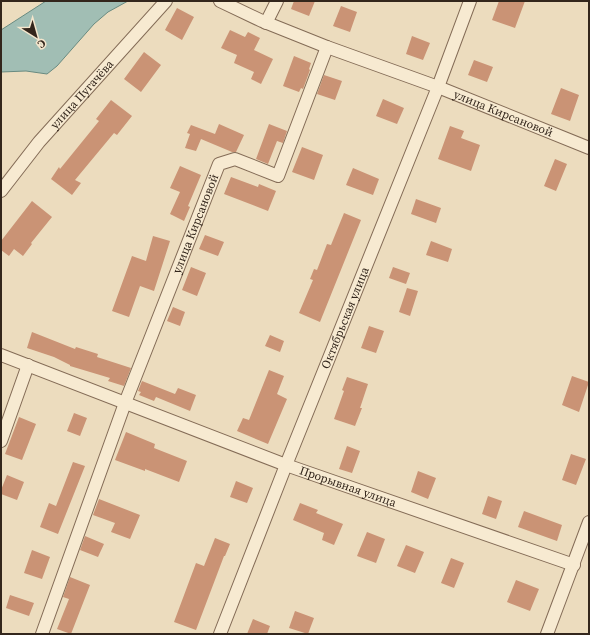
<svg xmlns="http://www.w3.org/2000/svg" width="590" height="635" viewBox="0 0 590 635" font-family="'Source Serif 4',serif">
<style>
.water{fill:#a1beb4;stroke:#698b81}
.building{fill:#ca9375}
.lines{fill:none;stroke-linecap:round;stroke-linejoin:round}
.street-casing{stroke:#846c57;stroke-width:14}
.street{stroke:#f7ead1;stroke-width:12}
.labels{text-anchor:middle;stroke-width:4;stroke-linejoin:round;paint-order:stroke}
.street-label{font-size:12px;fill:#33261c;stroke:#f4e6cd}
</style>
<rect width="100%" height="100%" fill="#ecdcbe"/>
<path class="water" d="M46,1H128L108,12L94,24L57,66L47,74L26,71L1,72V30Z"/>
<path class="building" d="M294,1H315L309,16L291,9Z
M499,1H525L515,28L492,20Z
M341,6L357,12L350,32L333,26Z
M177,8L194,17L182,40L165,30Z
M230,30L245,37L248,32L260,38L254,50L273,59L261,84L251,79L254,72L234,63L237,55L221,48Z
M412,36L430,43L423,60L406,54Z
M144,52L161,65L141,92L124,79Z
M294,56L311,63L309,69L310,70L303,89L301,88L299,92L283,86Z
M474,60L493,67L487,82L468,75Z
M324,75L342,81L335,100L317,94Z
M561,88L579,95L570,121L551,114Z
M383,99L404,108L397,124L376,116Z
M111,100L132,116L117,135L114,133L75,180L81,183L72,195L51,179L59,167L60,169L99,121L96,119Z
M219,124L244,135L236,152H232L201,139L196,151L185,148L190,134L187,133L191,125L215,134Z
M269,124L287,131L283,143L277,141L268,164L256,159Z
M450,126L464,131L461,138L480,145L471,171L438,159Z
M302,147L323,155L314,180L292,172Z
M555,159L567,164L556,191L544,186Z
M180,166L201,175L188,206L190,207L184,221L170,214L180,192L170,188Z
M353,168L379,179L373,195L346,185Z
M231,177L258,187L259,184L276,191L268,211L224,194Z
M416,199L441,208L436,223L411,214Z
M32,201L52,217L31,243L32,244L23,256L14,249L9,256L1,250V241Z
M344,213L361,220L320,322L299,313L313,280L310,279L314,269L317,270L327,244L331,245Z
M205,235L224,242L218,256L199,249Z
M153,236L170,241L154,291L140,286L129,317L112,311L132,256L146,261Z
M431,241L452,249L448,262L426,255Z
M191,267L206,273L197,296L182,290Z
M393,267L410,273L406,284L389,278Z
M407,288L418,291L410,316L399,312Z
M173,307L185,312L180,326L167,321Z
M369,326L384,331L376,353L361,348Z
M32,332L75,349L76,347L98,354L97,357L131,368L124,386L108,381L110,378L70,366V365L54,357L27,348Z
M270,335L284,341L280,352L265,346Z
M269,370L284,376L277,394L287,399L268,444L237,431L243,418L249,420Z
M572,376L589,382L579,412L562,405Z
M347,377L368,384L360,408H362L355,426L334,419L344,391L342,390Z
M142,381L175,394L178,388L196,395L190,411L156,397L154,401L139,395L141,392L138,391Z
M74,413L87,418L80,436L67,431Z
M19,417L36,424L22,460L5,454Z
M126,432L155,444L154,448L187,461L179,482L145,469V471L115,460Z
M347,446L360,451L352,473L339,469Z
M571,454L586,459L576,485L562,480Z
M73,462L85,466L58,534L40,527L49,503L56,506Z
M418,471L436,478L428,499L411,492Z
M7,475L24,482L17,500L1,494V490Z
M236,481L253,488L247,503L230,497Z
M488,496L502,501L496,519L482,514Z
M99,499L140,515L130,539L111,532L115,523L93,515Z
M300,503L318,510L316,513L343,524L334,545L322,540L324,533L293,520Z
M524,511L562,525L557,541L518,527Z
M367,532L385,539L376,563L357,556Z
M85,536L104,544L98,557L80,550Z
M215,538L230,544L225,556H224L196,630L174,622L196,563L204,566Z
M406,545L424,552L415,573L397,566Z
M32,550L50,557L42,579L24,573Z
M451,558L464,563L454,588L441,583Z
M70,577L90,585L71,634L57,629L69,599L63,597Z
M516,580L539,589L530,611L507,602Z
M10,595L34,603L29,616L6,608Z
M295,611L314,618L308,634L289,628Z
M253,619L270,626L267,634H247Z"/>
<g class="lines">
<defs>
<g id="street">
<path id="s1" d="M220,1L262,21L327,47L438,87L589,148"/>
<path d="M266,23L277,1"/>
<path id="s2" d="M1,191L39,142L166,1"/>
<path id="s3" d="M1,355L286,465L574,565"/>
<path d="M1,441L28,365"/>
<path id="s4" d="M42,634L125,403L219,164L235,159L278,176L327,47"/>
<path id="s5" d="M220,634L286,465L438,87L470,1"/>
<path d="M547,634L589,522"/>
</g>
</defs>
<use href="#street" class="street-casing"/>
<use href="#street" class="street"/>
</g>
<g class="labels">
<g class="street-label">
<text dy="4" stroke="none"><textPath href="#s2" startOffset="126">улица Пугачёва</textPath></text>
<text dy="4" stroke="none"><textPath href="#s1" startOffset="305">улица Кирсановой</textPath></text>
<text dy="4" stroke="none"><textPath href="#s4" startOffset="438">улица Кирсановой</textPath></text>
<text dy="4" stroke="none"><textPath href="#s5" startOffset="340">Октябрьская улица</textPath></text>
<text dy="4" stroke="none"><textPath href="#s3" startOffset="371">Прорывная улица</textPath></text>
</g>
</g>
<rect width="590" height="635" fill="none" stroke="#33261c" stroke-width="4"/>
<g transform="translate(36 36) rotate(143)" stroke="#f4e6cd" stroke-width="3" paint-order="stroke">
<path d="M0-3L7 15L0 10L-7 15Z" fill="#33261c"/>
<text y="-6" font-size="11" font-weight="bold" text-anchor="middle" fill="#33261c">С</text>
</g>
</svg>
